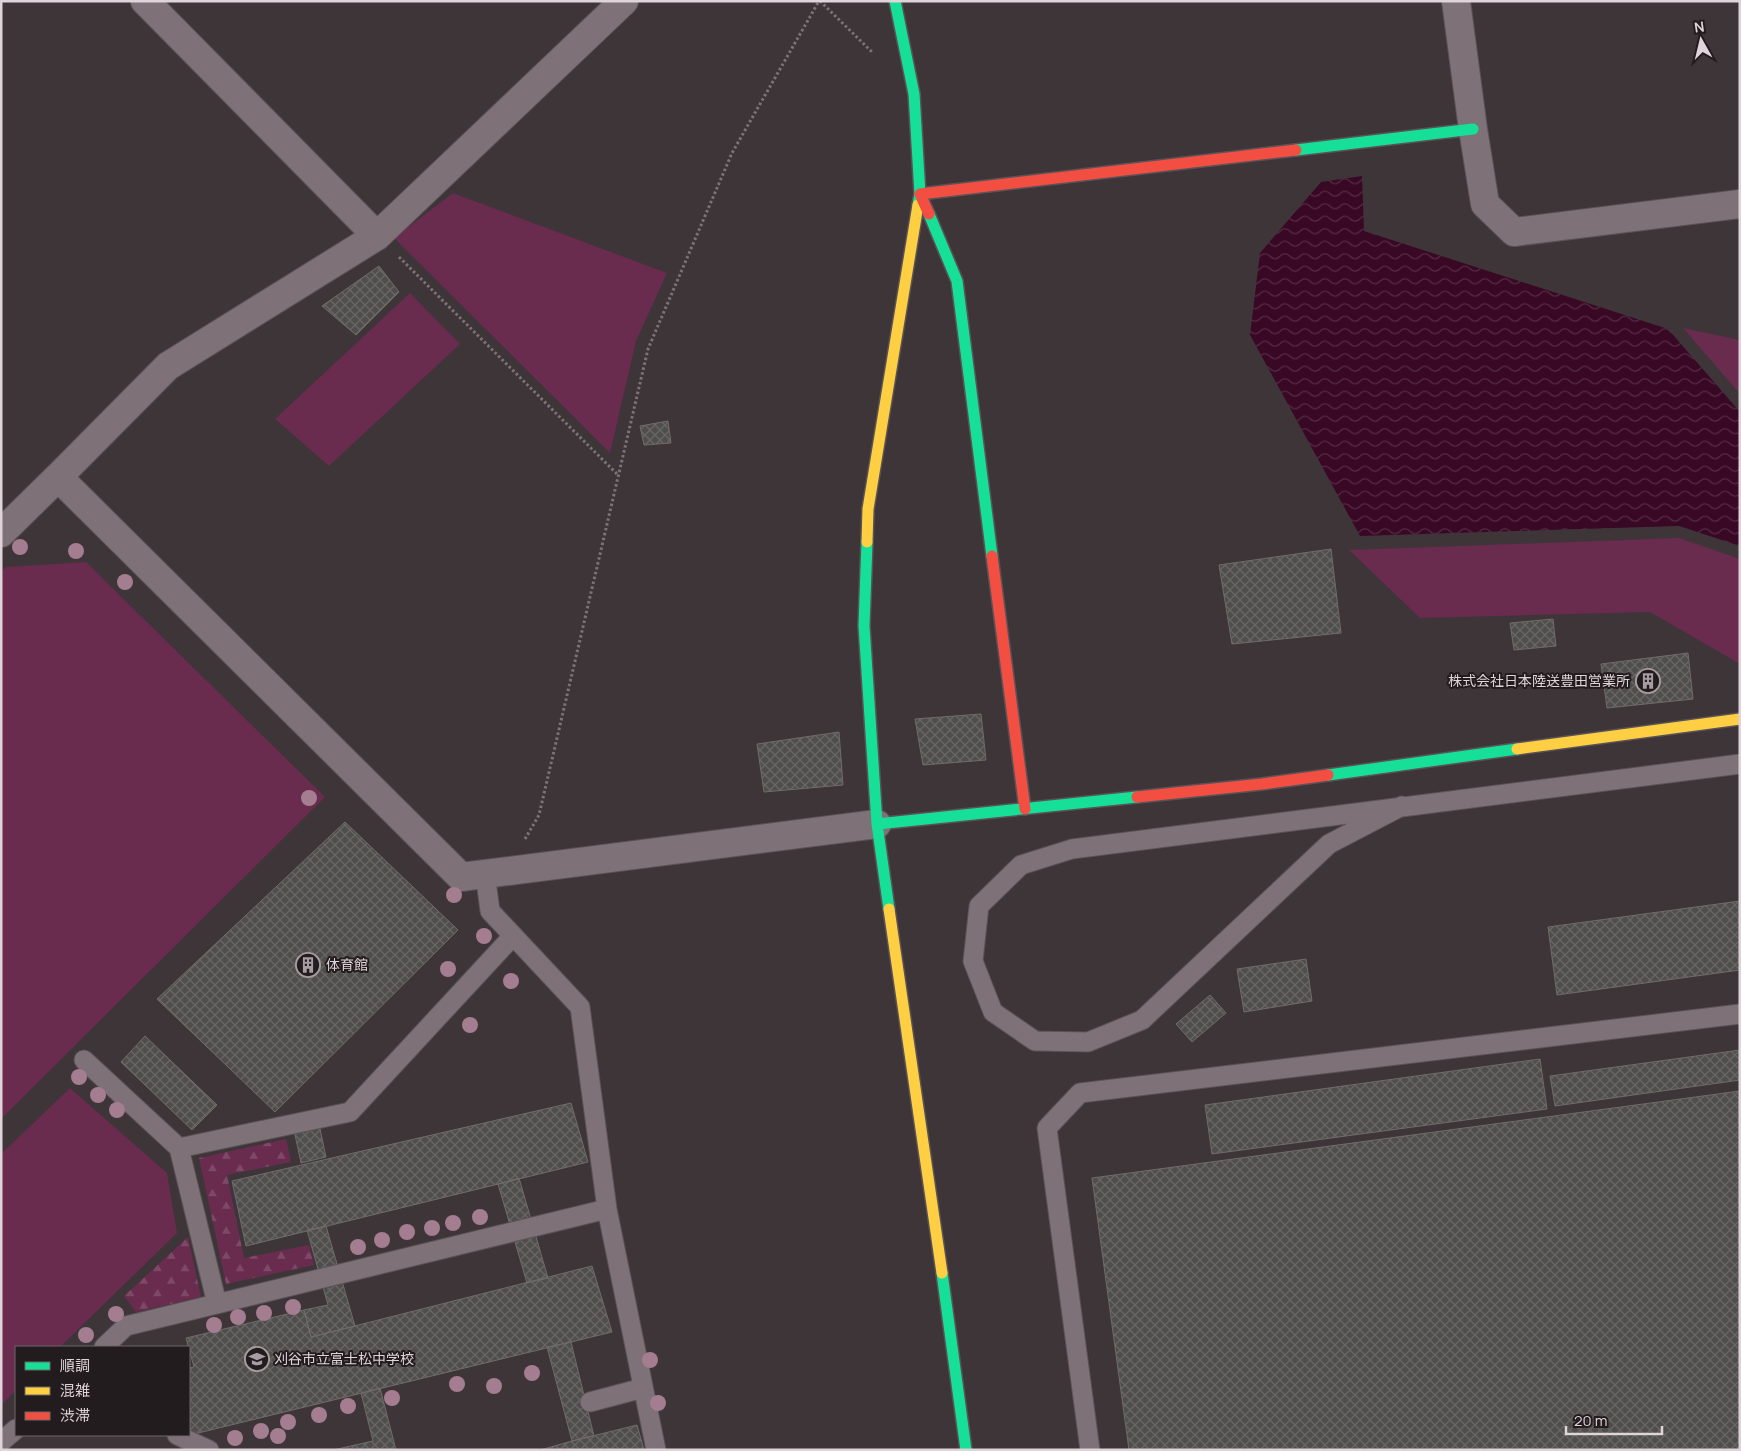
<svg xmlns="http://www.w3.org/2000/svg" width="1741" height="1451" viewBox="0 0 1741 1451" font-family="Manrope,'Noto Sans JP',sans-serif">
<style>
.green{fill:#692b4e}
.forest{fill:url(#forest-firs)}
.water{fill:url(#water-waves)}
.building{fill:url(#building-cross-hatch);stroke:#6f6c6a}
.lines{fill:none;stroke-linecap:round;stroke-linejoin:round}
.lane-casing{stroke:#5a5256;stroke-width:21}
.street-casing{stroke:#5a5256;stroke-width:30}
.fast-casing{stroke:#5a5256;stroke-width:14}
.slow-casing{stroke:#5a5256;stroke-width:14}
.jam-casing{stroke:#5a5256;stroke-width:14}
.path{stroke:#7c7377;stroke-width:3;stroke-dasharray:2.5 2.5;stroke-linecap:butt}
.lane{stroke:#7e7177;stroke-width:19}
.street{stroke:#7e7177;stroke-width:28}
.fast{stroke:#16e098;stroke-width:11}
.slow{stroke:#ffcf43;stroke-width:11}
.jam{stroke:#f24e42;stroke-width:11}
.tree{fill:#a57d90}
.labels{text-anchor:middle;stroke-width:4;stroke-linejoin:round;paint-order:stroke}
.poi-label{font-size:14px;fill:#dfd4d9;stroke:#231c1f;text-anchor:start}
</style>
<defs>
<pattern id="forest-firs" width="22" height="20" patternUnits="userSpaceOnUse" patternTransform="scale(1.25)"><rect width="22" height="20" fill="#692b4e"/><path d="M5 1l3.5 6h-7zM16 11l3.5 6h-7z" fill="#7e4967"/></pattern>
<pattern id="water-waves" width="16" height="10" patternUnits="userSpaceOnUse" patternTransform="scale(1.25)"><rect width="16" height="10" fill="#390825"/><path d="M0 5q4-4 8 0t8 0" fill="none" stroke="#552b44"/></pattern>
<pattern id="building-cross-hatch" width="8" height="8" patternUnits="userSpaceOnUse" patternTransform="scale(1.25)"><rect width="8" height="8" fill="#504e4c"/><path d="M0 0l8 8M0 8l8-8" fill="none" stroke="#696765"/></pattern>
</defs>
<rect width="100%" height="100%" fill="#3e3539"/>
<path class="green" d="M453,193L667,273L636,341L610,453L394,238Z
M410,293L460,344L329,466L275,419Z
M1683,328L1740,340V394Z
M1679,538L1740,559V664L1650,612L1420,618L1349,550Z
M86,562L325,797L1,1119V572L6,567Z
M70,1088L167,1173L177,1233L60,1347H16V1390L1,1405V1154Z"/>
<path class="forest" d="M286,1139L291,1162L227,1175L244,1258L309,1245L314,1265L226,1284L199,1158Z
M188,1237L201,1297L136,1312L124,1296Z"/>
<path class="water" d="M1362,176L1364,231L1668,329L1740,412V546L1679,526L1360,536L1250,335L1260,253L1321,182Z"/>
<path class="building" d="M379,266L399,292L356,335L322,306Z
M668,421L671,443L644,445L640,426Z
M1331,549L1341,633L1232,644L1219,565Z
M1553,619L1556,646L1514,650L1510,623Z
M1688,653L1693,699L1607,708L1601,664Z
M981,714L986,760L923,765L915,719Z
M839,732L843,785L764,792L757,744Z
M345,822L458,930L275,1112L157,999Z
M1740,901V970L1557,995L1548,927Z
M1306,959L1312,1001L1244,1012L1237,969Z
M1210,995L1226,1013L1192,1042L1176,1024Z
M145,1036L217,1105L192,1130L121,1062Z
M1740,1050V1080L1555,1106L1550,1076Z
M1540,1059L1547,1109L1212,1154L1205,1105Z
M1740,1091V1450H1129L1092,1178Z
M571,1103L588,1162L246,1246L232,1181Z
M319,1124L326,1157L301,1163L294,1130Z
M519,1178L548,1278L527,1283L498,1184Z
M326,1226L355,1326L311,1337L304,1310L328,1305L307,1230Z
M592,1266L612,1332L190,1435L189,1368L194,1367L186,1338L304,1310L311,1337Z
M571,1342L594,1436L572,1441L547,1347Z
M380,1388L396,1450H333L373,1441L361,1393Z
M637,1425L644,1450H540L572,1441Z"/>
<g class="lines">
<defs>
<path id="lane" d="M1402,806L1329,844L1142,1020L1088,1042L1035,1041L993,1012L973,961L979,906L1021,865L1072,849L1740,764
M485,873L490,911L580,1007L607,1209L656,1450
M84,1060L179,1148L217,1304
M179,1148L350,1112L513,936
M104,1347L126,1326L607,1209
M590,1402L643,1388
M177,1435L209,1450
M1,1442L16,1429
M1090,1450L1047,1128L1080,1093L1740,1014"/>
<path id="street" d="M145,1L377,236
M1456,1L1473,129L1485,204L1514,232L1740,204
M58,477L168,366L377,236L624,1
M1,533L58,477L461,877L877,824"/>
<path id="fast" d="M895,1L914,94L920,194L918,205
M1296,150L1473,129
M929,214L957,281L992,556
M867,542L864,626L877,824L889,909
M1328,775L1517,749
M877,824L1137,797
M942,1273L966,1450"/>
<path id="slow" d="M867,542L868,509L918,205
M1517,749L1740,719
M889,909L942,1273"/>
<path id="jam" d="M929,214L920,194L1296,150
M992,556L1025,809
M1137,797L1262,784L1328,775"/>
</defs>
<use href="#lane" class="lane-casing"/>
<use href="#street" class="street-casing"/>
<use href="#fast" class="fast-casing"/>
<use href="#slow" class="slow-casing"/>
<use href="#jam" class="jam-casing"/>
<path class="path" d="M820,1L873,53
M399,257L617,474
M525,839L539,815L648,349L732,153L819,1"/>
<use href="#lane" class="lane"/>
<use href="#street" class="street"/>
<use href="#fast" class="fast"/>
<use href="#slow" class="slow"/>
<use href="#jam" class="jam"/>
</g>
<g class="tree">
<circle cx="20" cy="547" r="8"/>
<circle cx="76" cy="551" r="8"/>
<circle cx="125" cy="582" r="8"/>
<circle cx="309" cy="798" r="8"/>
<circle cx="454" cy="895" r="8"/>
<circle cx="484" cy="936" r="8"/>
<circle cx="448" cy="969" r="8"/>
<circle cx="511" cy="981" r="8"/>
<circle cx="470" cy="1025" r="8"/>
<circle cx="79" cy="1077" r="8"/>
<circle cx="98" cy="1095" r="8"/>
<circle cx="117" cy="1110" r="8"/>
<circle cx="480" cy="1217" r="8"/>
<circle cx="453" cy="1223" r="8"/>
<circle cx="432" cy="1228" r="8"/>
<circle cx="407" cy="1232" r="8"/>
<circle cx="382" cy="1240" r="8"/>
<circle cx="358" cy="1247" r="8"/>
<circle cx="293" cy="1307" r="8"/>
<circle cx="264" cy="1313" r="8"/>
<circle cx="116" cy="1314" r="8"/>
<circle cx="238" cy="1317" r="8"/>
<circle cx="214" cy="1325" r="8"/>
<circle cx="86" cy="1335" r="8"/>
<circle cx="650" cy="1360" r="8"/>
<circle cx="532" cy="1373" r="8"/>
<circle cx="457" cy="1384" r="8"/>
<circle cx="494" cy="1386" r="8"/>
<circle cx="392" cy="1398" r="8"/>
<circle cx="658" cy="1403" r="8"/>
<circle cx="348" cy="1406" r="8"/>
<circle cx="319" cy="1415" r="8"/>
<circle cx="288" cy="1422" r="8"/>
<circle cx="261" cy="1431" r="8"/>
<circle cx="278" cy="1436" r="8"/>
<circle cx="235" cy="1438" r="8"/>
</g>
<defs>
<symbol id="building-ring" viewBox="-11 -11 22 22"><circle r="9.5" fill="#231c1f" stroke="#a79ca1" stroke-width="1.5"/><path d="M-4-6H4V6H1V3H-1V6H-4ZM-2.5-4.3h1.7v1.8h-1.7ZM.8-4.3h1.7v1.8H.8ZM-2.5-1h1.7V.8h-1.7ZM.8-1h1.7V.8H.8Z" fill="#a79ca1"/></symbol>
<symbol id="school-ring" viewBox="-11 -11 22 22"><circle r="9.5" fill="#231c1f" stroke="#a79ca1" stroke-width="1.5"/><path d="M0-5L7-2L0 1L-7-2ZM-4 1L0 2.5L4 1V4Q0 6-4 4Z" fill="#a79ca1"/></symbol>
</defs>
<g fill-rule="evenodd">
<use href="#building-ring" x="1634" y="667" width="28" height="28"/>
<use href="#building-ring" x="294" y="951" width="28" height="28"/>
<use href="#school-ring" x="243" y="1345" width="28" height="28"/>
</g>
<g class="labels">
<g class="poi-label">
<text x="1630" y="686" text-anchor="end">株式会社日本陸送豊田営業所</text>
<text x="326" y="970">体育館</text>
<text x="274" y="1364">刈谷市立富士松中学校</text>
</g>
</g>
<rect width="1741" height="1451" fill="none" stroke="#dfd4d9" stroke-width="5"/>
<rect x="15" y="1346" width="175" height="90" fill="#231c1f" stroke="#6e6669"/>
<rect x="25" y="1362" width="25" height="8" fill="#16e098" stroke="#6e6669"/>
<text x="60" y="1371" font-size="15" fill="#dfd4d9">順調</text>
<rect x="25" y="1387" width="25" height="8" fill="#ffcf43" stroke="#6e6669"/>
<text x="60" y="1396" font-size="15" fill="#dfd4d9">混雑</text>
<rect x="25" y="1412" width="25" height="8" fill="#f24e42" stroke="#6e6669"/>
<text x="60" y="1421" font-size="15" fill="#dfd4d9">渋滞</text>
<g transform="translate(1701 40) rotate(352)" stroke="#231c1f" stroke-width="4" paint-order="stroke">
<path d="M0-4L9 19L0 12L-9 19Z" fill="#dfd4d9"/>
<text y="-8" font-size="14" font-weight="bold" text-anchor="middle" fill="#dfd4d9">N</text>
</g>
<path d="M1566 1426v8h96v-8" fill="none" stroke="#dfd4d9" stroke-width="2.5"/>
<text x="1574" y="1426" font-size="15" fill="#dfd4d9" stroke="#231c1f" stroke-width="4" paint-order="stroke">20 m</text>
</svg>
